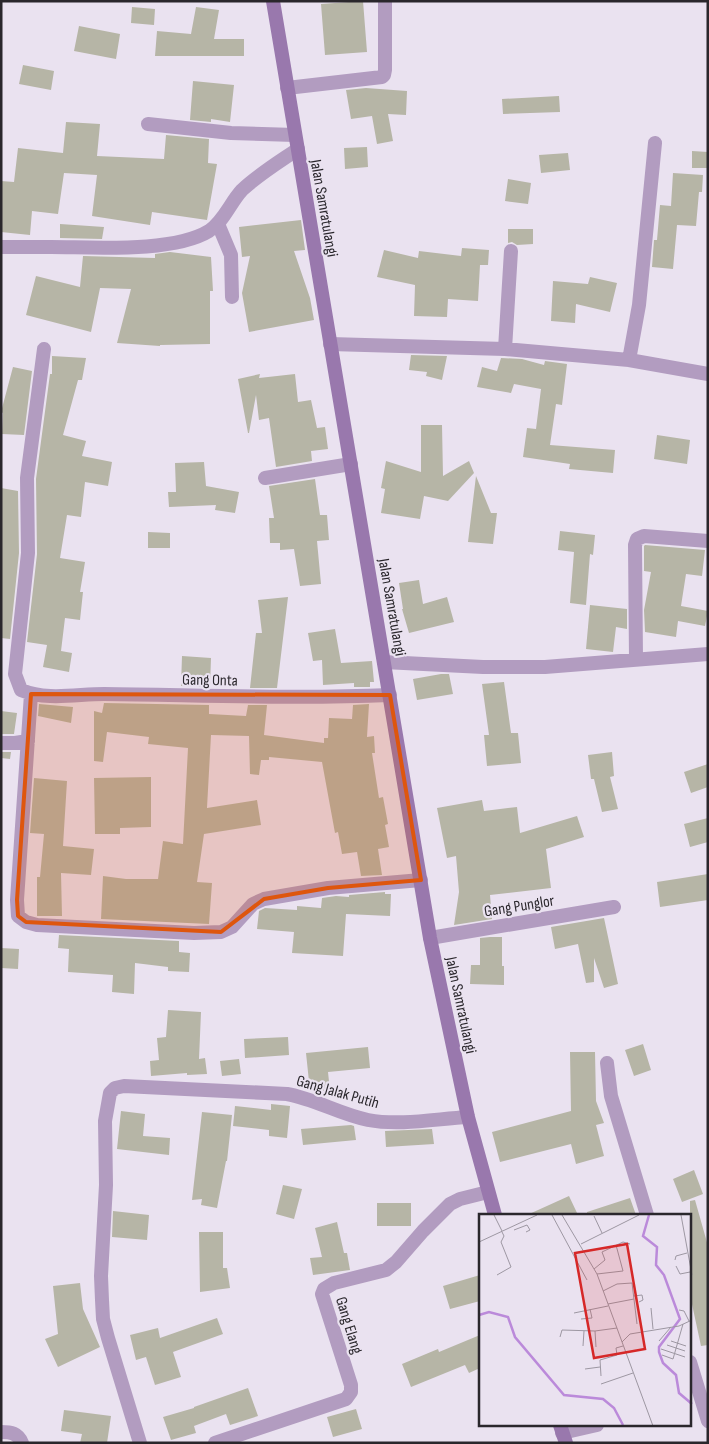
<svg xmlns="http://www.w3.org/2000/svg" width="709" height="1444" viewBox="0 0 709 1444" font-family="'Sofia Sans Condensed',sans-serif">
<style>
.building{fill:#b6b5a6}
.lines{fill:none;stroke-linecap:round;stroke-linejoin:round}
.minor{stroke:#b29cc0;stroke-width:14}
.tertiary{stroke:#b29cc0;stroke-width:14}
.secondary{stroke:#9978ad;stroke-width:14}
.marked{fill:#de560e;fill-opacity:0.2;stroke:#de560e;stroke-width:4;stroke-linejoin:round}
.labels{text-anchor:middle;stroke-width:4.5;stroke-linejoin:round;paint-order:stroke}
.street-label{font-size:16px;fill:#2a272c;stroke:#eae2f0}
.inset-river{fill:none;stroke:#bb8ada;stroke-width:2.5}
.inset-road{fill:none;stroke:#9d97a2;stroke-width:1}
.view{fill:#d62828;fill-opacity:0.15;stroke:#d62828;stroke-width:2.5}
.inset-edge{fill:none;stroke:#2a272c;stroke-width:2.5}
</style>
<rect width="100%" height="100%" fill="#eae2f0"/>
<path class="building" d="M363,1L367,52L325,55L321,4Z
M132,7L155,9L154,25L131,23Z
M196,7L219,10L214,39H244V56H155L157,31L191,34Z
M79,26L120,34L116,59L74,51Z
M23,65L54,71L51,90L19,84Z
M193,81L234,85L230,122L211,119V122L190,120Z
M366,88L407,91L406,115L388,114L393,141L377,144L372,116L351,119L346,90Z
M559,96L560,112L503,114L502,99Z
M66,122L100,124L97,156L164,159L166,135L209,139L208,163L217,164L207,220L152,212L150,225L92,216L97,175L64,173L58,214L32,211L30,235L1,232V181L14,182L18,148L63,153Z
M367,147L368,167L345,169L344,148Z
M692,151L708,152V168H692Z
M568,153L570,170L541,173L539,155Z
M673,173L703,175L702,192H699L696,226L677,225L673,269L652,267L654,240H657L660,205L671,206Z
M508,179L531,183L528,204L505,201Z
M301,220L305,250L294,251L310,298L314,320L249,332L242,293L250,256L242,257L239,227Z
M60,224L104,227L102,239L60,238Z
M508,229H533V244L517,245L512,242L508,243Z
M462,248L489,250L488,265H480L478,301L448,299L447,317L414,316L415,285L377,277L384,250L418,258L419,251L461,256Z
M170,252L211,257L213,291H210V344L160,345V346L117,343L131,289L100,288L91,332L26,315L36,276L80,287L83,256L155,258V254Z
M590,277L617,283L610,312L576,304L575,323L551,321L553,281L588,284Z
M411,355L447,356L442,380L426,376L427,372L409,370Z
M52,356L86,358L82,380H78L63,435L86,441L82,456L112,462L108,486L85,482L81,517L67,515L60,558L85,562L80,592H83L80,620L65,618L61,651L72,653L69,672L43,667L47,645L27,642L37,554L36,479L50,374H52Z
M501,358L522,359L544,365L545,361L567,364L562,405L556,404L550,445L615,450L613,473L569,469L570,464L523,457L527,428L536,429L541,389L514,384L511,393L477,387L482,367L497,371Z
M13,367L32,371L24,435L2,434L3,413L1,412Z
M260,374L259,378L295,374L298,402L311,400L317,428L325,427L328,449L311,451L312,461L276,467L269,418L259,420L256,395L249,433H248L238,379Z
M421,425H442L443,476L469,461L474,473L448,501L424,496L420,519L381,513L385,489L381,488L386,461L421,472Z
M657,435L690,440L687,464L654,459Z
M204,462L206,486L239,492L235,513L215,510L216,505L169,507L168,492H176L175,463Z
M476,476L491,513H497L493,544L468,542Z
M315,479L320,515H327L329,540L317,541L321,584L300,586L294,549L280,550V543H270L269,518H274L269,486Z
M1,488L18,491L19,553L10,639L1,638Z
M560,531L595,535L593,555L590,554L586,605L570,603L574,552L558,550Z
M148,532L170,533V548H148Z
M645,545L705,550L702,576L686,574L681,606L708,611L705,626L678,621L676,637L645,632L644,610L651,572L644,571V546Z
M419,580L423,604L447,597L454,622L409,633L402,609H403L399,583Z
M288,597L277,688H250L256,633H262L258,600Z
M590,605L627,609V629L616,627L613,652L586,649Z
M335,629L341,663L372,661L374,682H370V687H354V683L323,685L322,660L313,661L308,633Z
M182,656L211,658L210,687L181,686Z
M441,674H449L453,694L417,700L413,679Z
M504,682L511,733H518L521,763L487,766L484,735H489L482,684Z
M104,703L209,705V714L246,716L248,705H267L264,735L324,743V738H328L329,718L352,719L353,705L369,704L367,737L374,736L375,753H372L379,798L383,797L388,824L385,825L389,847L378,849L382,875L361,876L357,852L342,854L338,832L335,833L322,762L269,757V760H261L259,775L250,774L249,736L211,735L207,808L257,800L261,825L204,834L197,882L212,883L209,924L101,919L103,876L126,879H158L163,841L183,844L188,748L148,744L149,737L107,732L103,762L94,761V711L102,713Z
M39,704L73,707L71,723L38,716Z
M1,711L17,713L14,734H1Z
M1,752H11L10,759L1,758Z
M612,752L614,776L610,777L618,809L602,812L594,779H591L588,755Z
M708,764V787L691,793L684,772Z
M151,777V827L120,828V834H95L94,778Z
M34,778L67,781L63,846L94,849L91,875L61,873L62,916H37V877H40L44,834L30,833Z
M482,800L484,811L517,807L520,833L577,816L584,837L546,849L551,888L490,895L492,919L454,925L459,892L456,856L447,858L437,808Z
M708,818V842L690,847L684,824Z
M708,874V900L660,907L657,882Z
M385,892V894H391L390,916L346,914L343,956L292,953L294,932L257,929L259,911L265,908L297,910V906L321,908L322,898L336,896L349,897V895Z
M604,918L618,984L604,988L594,958V982L586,983L578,944L555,949L551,927Z
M59,935L179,941V952L190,953L189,972L168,971V967L135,963L134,994L112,992L113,975L68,972L69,949L58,948Z
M490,937H502V966H504V985L470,984L471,965H480V938Z
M1,948L19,949L18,969L1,968Z
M168,1010L201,1012L199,1059L205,1058L207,1074L187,1075V1073L151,1076L150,1061L159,1060L157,1038L166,1037Z
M288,1037L289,1055L245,1058L244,1039Z
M643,1044L651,1070L634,1076L625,1050Z
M368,1047L370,1068L328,1072L330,1091H310L306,1053Z
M570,1052H595L596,1101L604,1123L596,1125L604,1156L576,1164L571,1144L500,1162L492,1132L571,1111Z
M239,1059L241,1074L222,1076L220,1061Z
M271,1104L290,1106L287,1138L269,1136V1130L233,1126L235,1106L271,1110Z
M121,1111L145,1114L143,1136L170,1138L169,1155L117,1149Z
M202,1112L232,1115L227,1161H226L217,1208L201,1205L202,1199L192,1200Z
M351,1125L354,1126L356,1140L303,1145L301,1129Z
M432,1129L434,1144L386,1147L385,1131Z
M694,1170L703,1194L682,1202L673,1179Z
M283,1185L302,1189L294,1219L276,1214Z
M569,1196L578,1215H527Z
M630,1198L636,1215H587V1212Z
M695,1200L708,1246V1345L701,1346L690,1295V1201Z
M377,1203H411V1226H377Z
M113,1211L149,1215L147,1240L112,1237Z
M337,1222L344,1253H347L350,1270L313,1275L310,1258L322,1257L315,1228Z
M199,1232H223V1268H227L230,1288L200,1292Z
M480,1275V1301L450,1309L443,1286Z
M80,1283L83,1309L100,1347L58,1367L45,1339L58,1334L53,1286Z
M217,1318L223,1334L173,1352L181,1377L155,1385L146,1357L136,1360L130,1335L158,1328L160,1338Z
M480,1335V1368L469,1373L465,1365L411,1387L402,1364L438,1349L439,1352Z
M248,1388L258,1416L230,1425L226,1414L194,1426L196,1433L171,1440L163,1417L194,1408V1407Z
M356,1409L362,1429L333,1437L327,1417Z
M64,1410L111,1416L107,1443H80L82,1434L61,1431Z"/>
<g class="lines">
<path class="minor" d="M287,88L382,77L384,75L385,70V1
M148,124L231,133L295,135
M218,224L231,255L232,297
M330,344L505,349L629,360L639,305L655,143
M44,349L27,478L28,553L15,674L21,690C47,701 77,694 104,694C199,695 294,699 390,695
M505,349L511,251
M629,360L708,374
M265,478L351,464
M636,659L635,545L637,539L644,536L708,541
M384,662L483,667H545L708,654
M31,694L17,900L18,916L26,922L37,925L194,933L221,932L232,927L253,904L264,899L328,888L421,880
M1,743H15L28,741
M430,938L614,907
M607,1063L611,1096L647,1215
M690,1362L708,1421
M1,1432C11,1432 18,1433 22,1443
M562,1433L597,1425
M140,1443L108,1338L103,1319L102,1300L101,1276L106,1185L105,1121L110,1093L115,1088L124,1086L287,1094C315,1099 339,1114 368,1120C400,1126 435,1119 468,1117
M215,1443L346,1399L351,1392V1385L322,1294L324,1289L334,1283L386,1270L396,1262L423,1231L450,1204L460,1199L488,1192"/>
<path class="tertiary" d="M1,247C18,247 34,247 51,247C93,247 173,253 209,231C224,221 230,203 242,190C259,174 279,162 298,149"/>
<path class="secondary" d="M273,1L430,938L468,1117L495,1215
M560,1425L566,1443"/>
</g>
<path class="marked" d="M31,694L390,695L421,880L328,888L264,899L221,932L26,922L18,916L17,900Z"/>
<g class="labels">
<g class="street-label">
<text transform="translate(325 208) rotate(80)" y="6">Jalan Samratulangi</text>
<text transform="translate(393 607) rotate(80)" y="6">Jalan Samratulangi</text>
<text transform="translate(210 679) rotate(1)" y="6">Gang Onta</text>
<text transform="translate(519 905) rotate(-9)" y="6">Gang Punglor</text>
<text transform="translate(462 1005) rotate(78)" y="6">Jalan Samratulangi</text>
<text transform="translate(338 1091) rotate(16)" y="6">Gang Jalak Putih</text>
<text transform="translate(350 1325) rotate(73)" y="6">Gang Elang</text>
</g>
</g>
<g transform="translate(479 1214)">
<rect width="212" height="212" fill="#eae2f0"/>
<path class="inset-river" d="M170,1L164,22L178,33L177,51L185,61L201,105L180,133V138L184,149L197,161L200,179L213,190M0,101L10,98L29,103L36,123L85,181L124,185L135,194L144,211"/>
<path class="inset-road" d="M15,1L23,17M73,1L108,66M83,1L118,60L174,212M202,1L213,61M115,2L123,19M35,16L48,11L51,16L47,18M0,28L58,1M102,30L160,1M196,46L197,42L208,39M197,52L201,60L211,58M115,55L126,46L123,38L144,28L151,30M118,60L144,57L137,31M18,61L32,53L22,28L25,22L23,18M124,77L138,70L153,69L158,110M155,82L163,81L164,86L160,88M129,90L155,85M172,94L174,115M200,96L205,97L210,107M95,99L129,92M102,105L113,104L111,95M81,123L83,116L116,117M180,127L192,113M192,127L207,132M143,128L151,120L200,112L213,106M188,131L206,137M104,132L105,117M117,133L116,117L138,114M182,135L206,143M183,141L194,145L204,110M106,155L121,153M122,162L121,146L138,141L137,134L144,132M122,170L154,159"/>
<path class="view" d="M148,30L166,135L115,144L96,39Z"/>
<rect width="212" height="212" class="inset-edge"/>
</g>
<rect width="709" height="1444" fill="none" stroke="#2a272c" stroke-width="5"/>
</svg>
